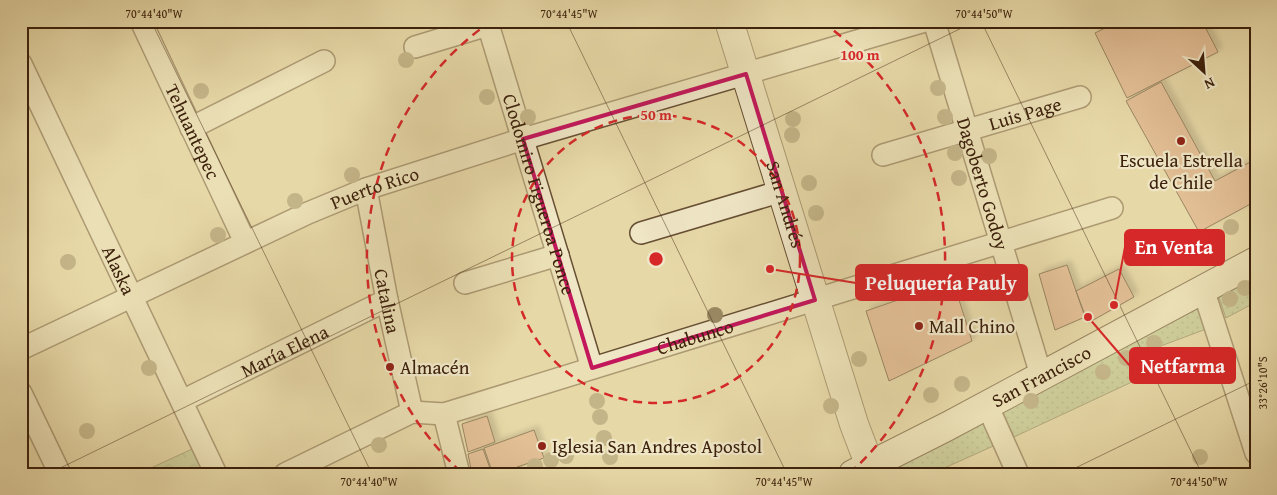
<svg xmlns="http://www.w3.org/2000/svg" width="1277" height="495" viewBox="0 0 1277 495" font-family="'Gentium Book Plus',serif">
<style>
.grass{fill:url(#grass-dots);stroke:#76704c}
.park{fill:url(#park-crowns);stroke:#76704c}
.building{fill:#dda182;stroke:#3c210c;filter:url(#shadow)}
.lines{fill:none;stroke-linecap:round;stroke-linejoin:round}
.minor-casing{stroke:#674f33;stroke-width:24}
.tertiary-casing{stroke:#674f33;stroke-width:30}
.secondary-casing{stroke:#3c210c;stroke-width:30}
.minor{stroke:#efe6c6;stroke-width:21}
.tertiary{stroke:#efe6c6;stroke-width:28}
.secondary{stroke:#efe6c6;stroke-width:28}
.tree{fill:#998963}
.marked{fill:none;stroke:#c2185b;stroke-width:4;stroke-linejoin:round}
.ticks{fill:none;stroke:#3c210c;stroke-width:1;stroke-opacity:0.45}
.ring{fill:none;stroke:#d62828;stroke-width:2.5;stroke-dasharray:9 6}
.poi-dot{fill:#8f2418;stroke:#efe6c6;stroke-width:2}
.labels{text-anchor:middle;stroke-width:4.5;stroke-linejoin:round;paint-order:stroke}
.street-label{font-size:19px;fill:#3c210c;stroke:#efe6c6}
.poi-label{font-size:19px;fill:#3c210c;stroke:#efe6c6;text-anchor:start}
.centre{fill:#d62828;stroke:#efe6c6;stroke-width:2.5}
.ring-label{font-size:15px;text-anchor:middle;font-weight:bold;fill:#d62828;stroke:#efe6c6;stroke-width:4.5;stroke-linejoin:round;paint-order:stroke}
.leader{fill:none;stroke:#d62828;stroke-width:2}
.callout-dot{fill:#d62828;stroke:#efe6c6;stroke-width:2}
.callout{fill:#d62828;stroke:#d62828;stroke-width:2}
.callout-label{font-size:20px;text-anchor:middle;font-weight:bold;fill:#fff}
.neatline{fill:none;stroke:#3c210c;stroke-width:2}
.ticks-label{font-size:12px;text-anchor:middle;fill:#3c210c}
</style>
<defs>
<pattern id="grass-dots" width="8" height="8" patternUnits="userSpaceOnUse" patternTransform="scale(1.25)"><rect width="8" height="8" fill="#afc08c"/><path d="M2 2h.1M6 6h.1" fill="none" stroke="#909c71" stroke-width="1.8" stroke-linecap="round"/></pattern>
<pattern id="park-crowns" width="20" height="18" patternUnits="userSpaceOnUse" patternTransform="scale(1.25)"><rect width="20" height="18" fill="#afc08c"/><path d="M2 6a3 3 0 1 1 6 0M12 15a3 3 0 1 1 6 0" fill="none" stroke="#909c71"/></pattern>
<filter id="shadow"><feDropShadow dx="4.5" dy="-4.5" stdDeviation="2.5" flood-color="#0004"/></filter>
</defs>
<rect width="100%" height="100%" fill="#e7d8a7"/>
<filter id="stains"><feTurbulence type="fractalNoise" baseFrequency=".004" numOctaves="4"/><feColorMatrix values="0 0 0 0 .2 0 0 0 0 .09 0 0 0 0 .02 0 0 0 .5 -.17"/></filter>
<radialGradient id="worn" r=".72"><stop offset=".6" stop-color="#630" stop-opacity="0"/><stop offset="1" stop-color="#630" stop-opacity=".3"/></radialGradient>
<path class="grass" d="M1256,273V302L1226,318L1218,295Z
M1202,304L1209,328L1158,347L1164,367L1014,437L1002,410Z
M986,417L1000,443L931,474H899L895,466Z"/>
<path class="park" d="M192,449L204,474H138Z"/>
<path class="building" d="M1119,21H1202L1218,52L1127,98L1095,33Z
M1161,82L1215,181L1256,159V201L1199,232L1126,101Z
M1067,265L1085,317L1055,330L1039,274Z
M1119,269L1134,297L1088,323L1076,291Z
M953,281L972,341L889,381L866,311Z
M487,416L495,442L468,452L462,424Z
M534,430L544,458L517,467L519,474H493L484,448Z
M483,449L492,474H472L468,454Z"/>
<g class="lines">
<defs>
<g id="minor">
<path id="s1" d="M141,21L245,242"/>
<path id="s2" d="M487,21L592,368"/>
<path id="s3" d="M934,21L1041,375"/>
<path d="M415,47L488,25"/>
<path id="s4" d="M21,64L216,474"/>
<path d="M191,128L324,61"/>
<path id="s5" d="M883,155L1080,97"/>
<path id="s6" d="M366,189L387,300L412,412"/>
<path d="M641,233L782,191"/>
<path d="M465,283L558,255"/>
<path d="M1203,289L1256,453"/>
<path id="s7" d="M21,349L308,213L366,189L523,139L925,21"/>
<path d="M21,393L60,474"/>
<path id="s8" d="M182,401L387,300"/>
<path d="M987,405L1018,474"/>
<path d="M444,414L459,474"/>
<path id="s9" d="M285,474L412,412L444,414L1112,208"/>
</g>
<g id="tertiary">
<path id="s10" d="M729,21L854,424L873,474"/>
</g>
<g id="secondary">
<path id="s11" d="M853,474L948,426L1256,261"/>
</g>
</defs>
<use href="#minor" class="minor-casing"/>
<use href="#tertiary" class="tertiary-casing"/>
<use href="#secondary" class="secondary-casing"/>
<use href="#minor" class="minor"/>
<use href="#tertiary" class="tertiary"/>
<use href="#secondary" class="secondary"/>
</g>
<g class="tree">
<circle cx="406" cy="60" r="8"/>
<circle cx="938" cy="88" r="8"/>
<circle cx="201" cy="91" r="8"/>
<circle cx="487" cy="97" r="8"/>
<circle cx="528" cy="117" r="8"/>
<circle cx="945" cy="117" r="8"/>
<circle cx="793" cy="119" r="8"/>
<circle cx="792" cy="135" r="8"/>
<circle cx="955" cy="153" r="8"/>
<circle cx="989" cy="156" r="8"/>
<circle cx="352" cy="175" r="8"/>
<circle cx="959" cy="178" r="8"/>
<circle cx="809" cy="183" r="8"/>
<circle cx="295" cy="201" r="8"/>
<circle cx="816" cy="213" r="8"/>
<circle cx="1231" cy="227" r="8"/>
<circle cx="218" cy="235" r="8"/>
<circle cx="68" cy="262" r="8"/>
<circle cx="1245" cy="288" r="8"/>
<circle cx="1230" cy="299" r="8"/>
<circle cx="715" cy="315" r="8"/>
<circle cx="1154" cy="343" r="8"/>
<circle cx="1126" cy="358" r="8"/>
<circle cx="859" cy="359" r="8"/>
<circle cx="149" cy="368" r="8"/>
<circle cx="1103" cy="372" r="8"/>
<circle cx="962" cy="384" r="8"/>
<circle cx="931" cy="395" r="8"/>
<circle cx="597" cy="401" r="8"/>
<circle cx="1031" cy="401" r="8"/>
<circle cx="831" cy="406" r="8"/>
<circle cx="600" cy="417" r="8"/>
<circle cx="87" cy="431" r="8"/>
<circle cx="604" cy="438" r="8"/>
<circle cx="379" cy="445" r="8"/>
<circle cx="566" cy="456" r="8"/>
<circle cx="610" cy="457" r="8"/>
<circle cx="1200" cy="457" r="8"/>
<circle cx="551" cy="460" r="8"/>
<circle cx="535" cy="466" r="8"/>
</g>
<path d="M0 0H1277V495H0ZM746,74L815,300L592,368L523,139Z" fill="#e7d8a7" fill-opacity=".55" fill-rule="evenodd"/>
<path class="marked" d="M746,74L815,300L592,368L523,139Z"/>
<path class="ticks" d="M151,21L372,474M566,21L787,474M981,21L1202,474M48,474L976,21M1063,474L1256,380"/>
<g class="ring">
<circle cx="656" cy="259" r="144"/>
<path d="M461 472A289 289 0 0 1 490 22M822 22A289 289 0 0 1 851 472"/>
</g>
<g class="poi-dot">
<circle cx="1181" cy="141" r="5"/>
<circle cx="919" cy="326" r="5"/>
<circle cx="390" cy="367" r="5"/>
<circle cx="542" cy="446" r="5"/>
</g>
<g class="labels">
<g class="street-label">
<text dy="7" stroke="none"><textPath href="#s5" startOffset="148">Luis Page</textPath></text>
<text dy="7" stroke="none"><textPath href="#s1" startOffset="122">Tehuantepec</textPath></text>
<text dy="7" stroke="none"><textPath href="#s3" startOffset="170">Dagoberto Godoy</textPath></text>
<text dy="7" stroke="none"><textPath href="#s7" startOffset="389">Puerto Rico</textPath></text>
<text dy="7" stroke="none"><textPath href="#s2" startOffset="181">Clodomiro Figueroa Ponce</textPath></text>
<text dy="7" stroke="none"><textPath href="#s10" startOffset="192">San Andrés</textPath></text>
<text dy="7" stroke="none"><textPath href="#s4" startOffset="228">Alaska</textPath></text>
<text dy="7" stroke="none"><textPath href="#s6" startOffset="114">Catalina</textPath></text>
<text dy="7" stroke="none"><textPath href="#s9" startOffset="436">Chabunco</textPath></text>
<text dy="7" stroke="none"><textPath href="#s8" startOffset="114">María Elena</textPath></text>
<text dy="7" stroke="none"><textPath href="#s11" startOffset="212">San Francisco</textPath></text>
</g>
<g class="poi-label">
<text x="1181" y="167" text-anchor="middle">Escuela Estrella<tspan x="1181" dy="22">de Chile</tspan></text>
<text x="929" y="333">Mall Chino</text>
<text x="400" y="374">Almacén</text>
<text x="552" y="453">Iglesia San Andres Apostol</text>
</g>
</g>
<circle cx="656" cy="259" r="8" class="centre"/>
<g class="ring-label">
<text x="860" y="60">100 m</text>
<text x="656" y="120">50 m</text>
</g>
<path class="leader" d="M1114 305L1125 247M770 269L856 283M1088 317L1130 366"/>
<g class="callout-dot">
<circle cx="1114" cy="305" r="5"/>
<circle cx="770" cy="269" r="5"/>
<circle cx="1088" cy="317" r="5"/>
</g>
<g class="callout">
<rect x="1125" y="230" width="99" height="35" rx="5"/>
<rect x="856" y="265" width="171" height="35" rx="5"/>
<rect x="1130" y="348" width="105" height="35" rx="5"/>
</g>
<g class="callout-label">
<text x="1174" y="254">En Venta</text>
<text x="941" y="290">Peluquería Pauly</text>
<text x="1183" y="373">Netfarma</text>
</g>
<rect width="1277" height="495" fill="none" stroke="#e7d8a7" stroke-width="55"/>
<g transform="translate(1204 72) rotate(154)" stroke="#efe6c6" stroke-width="4" paint-order="stroke">
<path d="M0-4L9 19L0 12L-9 19Z" fill="#3c210c"/>
<text y="-8" font-size="14" font-weight="bold" text-anchor="middle" fill="#3c210c">N</text>
</g>
<rect x="28" y="28" width="1222" height="440" class="neatline"/>
<g class="ticks-label">
<text x="154" y="18">70°44'40"W</text>
<text x="569" y="18">70°44'45"W</text>
<text x="984" y="18">70°44'50"W</text>
<text transform="translate(1263 383) rotate(-90)" y="4">33°26'10"S</text>
<text x="369" y="486">70°44'40"W</text>
<text x="784" y="486">70°44'45"W</text>
<text x="1199" y="486">70°44'50"W</text>
</g>
<rect width="100%" height="100%" filter="url(#stains)"/>
<rect width="100%" height="100%" fill="url(#worn)"/>
</svg>
